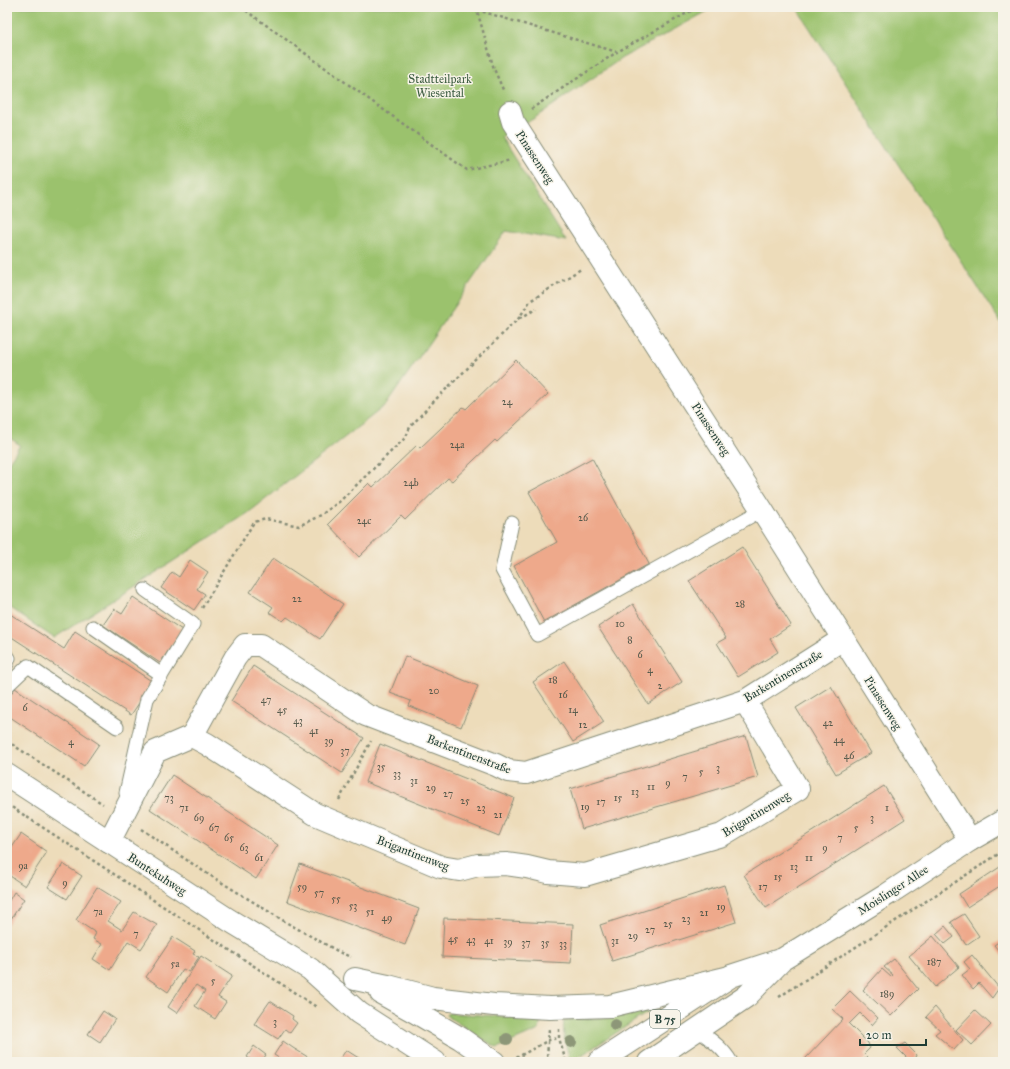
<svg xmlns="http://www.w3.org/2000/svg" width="1010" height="1069" viewBox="0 0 1010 1069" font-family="'IM FELL Great Primer',serif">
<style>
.green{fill:#9bc26d;stroke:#5d8050}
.building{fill:#eea98b}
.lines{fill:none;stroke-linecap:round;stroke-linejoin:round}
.service-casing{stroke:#868c77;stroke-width:15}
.minor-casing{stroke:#868c77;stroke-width:24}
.secondary-casing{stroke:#868c77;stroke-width:24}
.primary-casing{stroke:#868c77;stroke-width:24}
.path{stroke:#868c77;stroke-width:2.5;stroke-dasharray:3 3;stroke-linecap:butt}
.service{stroke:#fff;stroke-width:13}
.minor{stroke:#fff;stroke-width:22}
.secondary{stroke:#fff;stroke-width:22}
.primary{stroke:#fff;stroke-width:22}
.tree{fill:#8d9778}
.labels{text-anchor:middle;stroke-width:3;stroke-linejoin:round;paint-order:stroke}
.number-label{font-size:10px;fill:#53584a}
.shield{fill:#f7f3e8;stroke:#60746a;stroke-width:1}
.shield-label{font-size:11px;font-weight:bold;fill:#1f3d34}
.park-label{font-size:12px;fill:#3e5e42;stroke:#f7f3e8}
.street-label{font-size:12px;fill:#1f3d34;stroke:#f7f3e8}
</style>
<rect width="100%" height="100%" fill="#f7f3e8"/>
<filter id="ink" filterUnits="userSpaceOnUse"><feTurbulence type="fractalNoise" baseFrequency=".025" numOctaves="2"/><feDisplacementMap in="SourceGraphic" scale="8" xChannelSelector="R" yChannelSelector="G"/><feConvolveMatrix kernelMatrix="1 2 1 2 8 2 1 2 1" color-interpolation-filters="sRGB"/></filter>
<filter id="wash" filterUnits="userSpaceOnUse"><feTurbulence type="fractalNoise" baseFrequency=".012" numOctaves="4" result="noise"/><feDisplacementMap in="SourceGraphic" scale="16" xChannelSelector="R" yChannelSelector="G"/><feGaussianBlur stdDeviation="0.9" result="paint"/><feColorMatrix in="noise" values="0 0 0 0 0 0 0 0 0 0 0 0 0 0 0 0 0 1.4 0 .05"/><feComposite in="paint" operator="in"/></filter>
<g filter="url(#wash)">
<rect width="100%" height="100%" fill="#eddcba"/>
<path class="green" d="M7,7H715L622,58L533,119L501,137L566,241L506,231L386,405L248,513L54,638L7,606V465L20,445L7,436Z
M796,7H1003V326Z
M653,1009L571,1062C566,1048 562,1035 564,1020L609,1017Z
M449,1013L541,1019L539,1030L497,1048L447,1016L446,1014Z"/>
<g id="blocks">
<path class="building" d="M516,360L548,394L497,442L495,440L452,481L448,478L405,520L401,516L359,557L328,524L369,483L373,487L417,445L420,448L463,407L466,409Z
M592,458L649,564L544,622L514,566L557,542L529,492Z
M742,547L791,625L770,639L778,652L738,677L717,643L726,638L689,581Z
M273,558L343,604L320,639L287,617L283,621L275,616L269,612L273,607L250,592Z
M190,560L208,572L197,589L205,594L194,610L161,588L172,572L179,577Z
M133,597L182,630L160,663L103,625L114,609L122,614Z
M633,604L682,682L648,704L598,627Z
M7,612L64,649L75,631L153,682L131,715L7,634Z
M405,656L478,686L461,727L409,706L411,701L390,693Z
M564,661L604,722L573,742L533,682Z
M253,666L364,738L342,773L231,701Z
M831,686L871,753L836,774L796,708Z
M15,688L99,744L84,766L7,715V699Z
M746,736L758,777L582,829L570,789Z
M380,744L514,798L499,836L365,782Z
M172,775L278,845L256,879L150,809Z
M884,786L905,819L766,908L744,875Z
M21,834L47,852L25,886L7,874V855Z
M63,864L82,876L67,899L48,887Z
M300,864L419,909L405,945L287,901Z
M1003,865V884L967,907L959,894Z
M724,885L736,922L612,961L600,925Z
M97,887L121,902L108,921L122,930L134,912L157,925L141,949L128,941L110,970L93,959L102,944L93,939L96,933L76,920Z
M14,892L24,899L7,925V904Z
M964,914L979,936L966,945L951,922Z
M444,918L573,924L571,963L442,957Z
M945,926L954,937L945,944L936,934Z
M933,936L959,967L935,987L909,956Z
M173,937L195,951L193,954L199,957L189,972L183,969L168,992L146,977Z
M1003,939V956L994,945Z
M972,955L999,988L992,998L979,983L973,989L962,975L970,969L964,962Z
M201,956L232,976L218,997L226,1002L215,1019L195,1006L205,991L196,985L177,1013L168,1007Z
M894,959L918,989L891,1016L863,990L882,969L891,977L893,975L884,967Z
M850,991L878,1018L872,1025L860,1013L849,1024L868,1043L870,1048L864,1054L867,1057L862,1062H808L805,1059L843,1019L832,1009Z
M270,1001L293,1016L292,1019L297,1023L290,1033L285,1029L278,1039L254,1024Z
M935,1007L963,1040L954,1050L935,1034L940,1030L926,1017Z
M975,1010L991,1025L972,1045L956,1030Z
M103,1011L115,1019L100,1042L88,1034Z
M283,1041L293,1048L316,1062H285L274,1055Z
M905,1043L917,1055L914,1062H911L897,1048Z
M254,1046L266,1055L261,1062H254L247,1057Z
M346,1050L365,1062H338Z"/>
</g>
</g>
<g filter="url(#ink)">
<use href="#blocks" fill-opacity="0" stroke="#868c77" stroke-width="1"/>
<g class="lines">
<defs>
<path id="service" d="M512,523L502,570L537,635L762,510
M93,627L162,675
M7,657L9,658L7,664
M7,686L28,666L117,727
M126,793L147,699L193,624L145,590
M698,1030C710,1039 723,1048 731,1062"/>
<path id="minor" d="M510,112L513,122L762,510L970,840
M192,736L235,658L245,645H261L366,715L496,765L508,771L526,773L745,701L843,639
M109,842L155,752L192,736L207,744L315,814L441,867L459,870L478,865L506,864L527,867L548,872L585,875L722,835L798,789L745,701"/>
<path id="secondary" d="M7,775L229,920L310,969L359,1013L435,1062
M355,979L388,986L433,998L494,1005L550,1008L610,1006L726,978
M381,993L415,1012L460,1038L494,1062"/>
<path id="primary" d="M599,1062L731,976L783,959L888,894L970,840L1003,821
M649,1062L747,996L781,961"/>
</defs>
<use href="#service" class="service-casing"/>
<use href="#minor" class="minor-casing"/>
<use href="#secondary" class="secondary-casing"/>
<use href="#primary" class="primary-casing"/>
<path class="path" d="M241,7L467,170L511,160
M476,7L494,69L504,92
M477,10L617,52L698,7
M531,109L617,52
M520,318L536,309
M202,608L254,522L266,519L299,526L321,515L339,502L406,437L410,427L434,401L519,318L530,301L581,269
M7,741L103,804
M339,800L371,741
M7,804L318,1008
M141,829L203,871L289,924L341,953L351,957
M779,997L1003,851
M559,1029V1038L566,1062
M516,1058L549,1040L559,1038
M548,1062L547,1058L549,1029"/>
<use href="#service" class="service"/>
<use href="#minor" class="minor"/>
<use href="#secondary" class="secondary"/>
<use href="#primary" class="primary"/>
</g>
<g class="tree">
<circle cx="615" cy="1025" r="6"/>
<circle cx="507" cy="1039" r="6"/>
<circle cx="571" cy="1042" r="6"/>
</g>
</g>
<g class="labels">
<g class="number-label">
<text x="507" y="405">24</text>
<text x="457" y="448">24a</text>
<text x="411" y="486">24b</text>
<text x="583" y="521">26</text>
<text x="364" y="524">24c</text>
<text x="297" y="602">22</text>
<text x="740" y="607">28</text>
<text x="620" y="627">10</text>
<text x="630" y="643">8</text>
<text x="640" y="658">6</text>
<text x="650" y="673">4</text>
<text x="553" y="683">18</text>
<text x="660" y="689">2</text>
<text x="434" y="694">20</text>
<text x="563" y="698">16</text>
<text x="266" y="703">47</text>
<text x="25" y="711">6</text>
<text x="282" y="713">45</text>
<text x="573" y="713">14</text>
<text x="298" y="724">43</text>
<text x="828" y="726">42</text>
<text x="583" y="728">12</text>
<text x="314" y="734">41</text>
<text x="839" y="743">44</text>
<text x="329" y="744">39</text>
<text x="71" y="745">4</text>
<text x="345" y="754">37</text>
<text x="849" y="759">46</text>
<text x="381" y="770">35</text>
<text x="718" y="771">3</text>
<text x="701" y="775">5</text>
<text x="397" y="777">33</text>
<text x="685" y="780">7</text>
<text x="414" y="784">31</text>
<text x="668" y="786">9</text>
<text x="651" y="790">11</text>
<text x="431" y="791">29</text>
<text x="635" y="795">13</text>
<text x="448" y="797">27</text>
<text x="169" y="801">73</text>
<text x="618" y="801">15</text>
<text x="465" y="804">25</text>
<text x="601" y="805">17</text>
<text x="585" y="810">19</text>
<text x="184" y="811">71</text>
<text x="481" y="811">23</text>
<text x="887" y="811">1</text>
<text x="498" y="818">21</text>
<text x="199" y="821">69</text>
<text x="872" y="821">3</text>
<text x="214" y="831">67</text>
<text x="856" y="831">5</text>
<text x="229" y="841">65</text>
<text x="840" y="841">7</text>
<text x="244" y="851">63</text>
<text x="825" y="851">9</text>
<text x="259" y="861">61</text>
<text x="809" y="861">11</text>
<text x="23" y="869">9a</text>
<text x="794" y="870">13</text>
<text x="778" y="880">15</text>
<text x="65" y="886">9</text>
<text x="302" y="890">59</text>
<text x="763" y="890">17</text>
<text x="319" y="896">57</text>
<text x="336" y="902">55</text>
<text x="353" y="909">53</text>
<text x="721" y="910">19</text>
<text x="98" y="915">7a</text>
<text x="370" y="915">51</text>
<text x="704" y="916">21</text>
<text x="387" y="921">49</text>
<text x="686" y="922">23</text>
<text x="668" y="927">25</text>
<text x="650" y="933">27</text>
<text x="136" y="937">7</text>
<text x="633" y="939">29</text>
<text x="453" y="942">45</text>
<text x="471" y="943">43</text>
<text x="489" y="944">41</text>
<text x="615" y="944">31</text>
<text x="508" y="945">39</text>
<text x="526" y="946">37</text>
<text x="545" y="946">35</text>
<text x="563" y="947">33</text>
<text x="934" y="965">187</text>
<text x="175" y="967">5a</text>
<text x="213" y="984">5</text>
<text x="887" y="997">189</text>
<text x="275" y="1025">3</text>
</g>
<rect class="shield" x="650" y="1010" width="30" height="18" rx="3"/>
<g class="shield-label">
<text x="665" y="1023">B 75</text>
</g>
<g class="park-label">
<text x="440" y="83">Stadtteilpark<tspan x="440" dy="14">Wiesental</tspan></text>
</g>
<g class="street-label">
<text transform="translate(535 157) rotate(57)" y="4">Pinassenweg</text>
<text transform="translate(711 429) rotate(57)" y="4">Pinassenweg</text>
<text transform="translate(783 676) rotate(-31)" y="4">Barkentinenstraße</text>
<text transform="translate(883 703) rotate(58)" y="4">Pinassenweg</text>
<text transform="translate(469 754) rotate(21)" y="4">Barkentinenstraße</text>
<text transform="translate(756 814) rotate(-31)" y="4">Brigantinenweg</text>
<text transform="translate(413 853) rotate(21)" y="4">Brigantinenweg</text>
<text transform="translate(157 874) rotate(33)" y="4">Buntekuhweg</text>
<text transform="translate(893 890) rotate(-33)" y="4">Moislinger Allee</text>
</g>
</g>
<rect width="1010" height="1069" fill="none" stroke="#f7f3e8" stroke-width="24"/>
<path d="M860 1039v6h66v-6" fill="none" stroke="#1f3d34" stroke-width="2"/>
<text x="866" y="1039" font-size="12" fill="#1f3d34" stroke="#f7f3e8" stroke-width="3" paint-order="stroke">20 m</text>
</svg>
